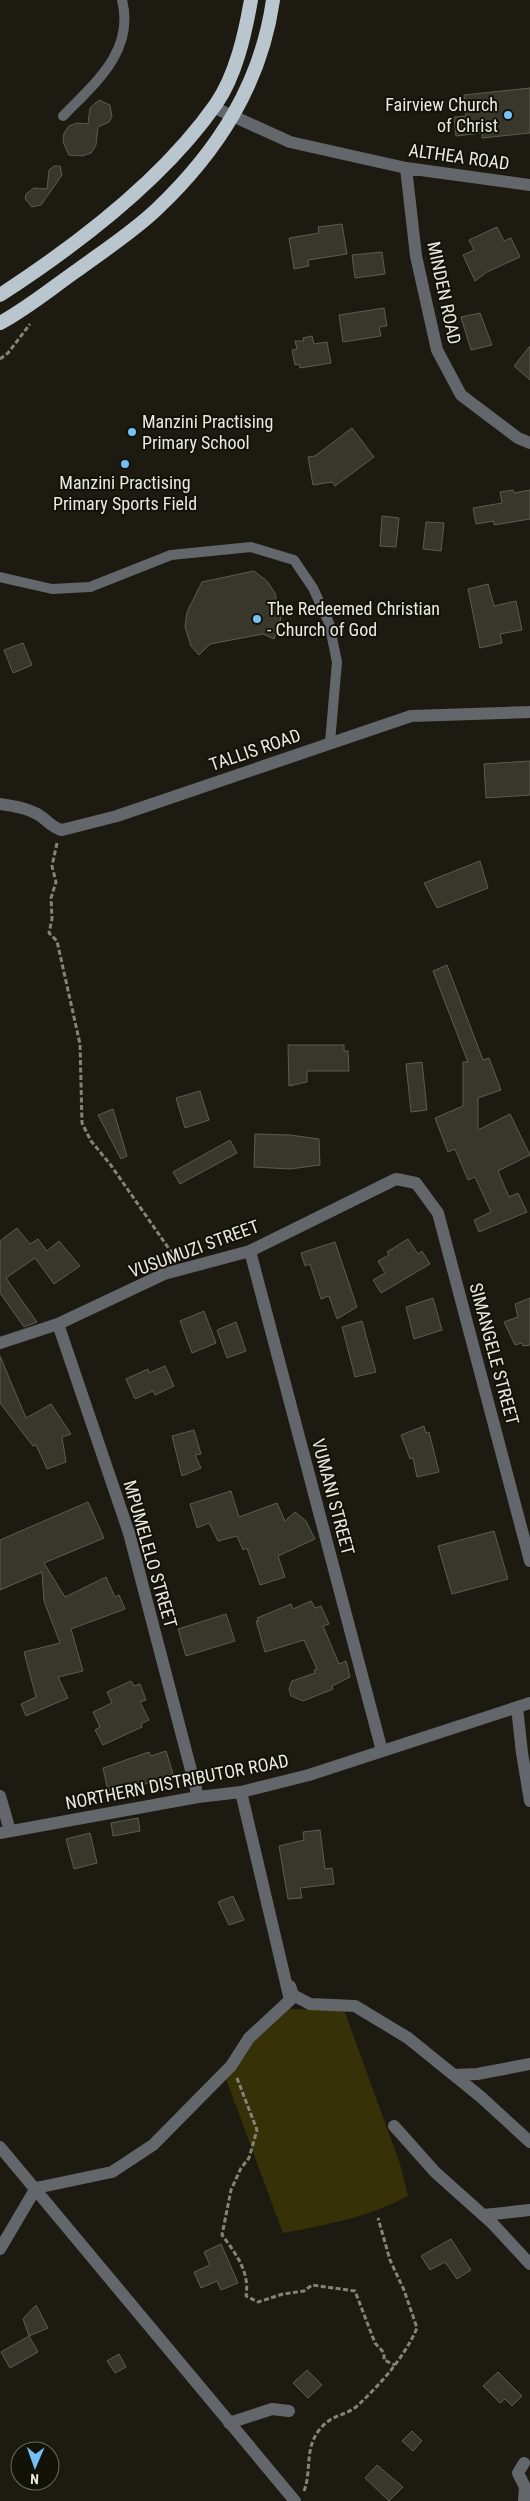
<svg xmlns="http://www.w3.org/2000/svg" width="530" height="2501" viewBox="0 0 530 2501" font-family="'Roboto Condensed',sans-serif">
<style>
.green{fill:#373107}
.building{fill:#39372c;stroke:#5e5c50}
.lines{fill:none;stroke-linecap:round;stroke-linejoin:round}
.path{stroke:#84837a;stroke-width:3;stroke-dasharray:5 2.5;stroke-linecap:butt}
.service{stroke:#63676b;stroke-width:10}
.minor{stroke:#63676b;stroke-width:12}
.trunk{stroke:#bac6ce;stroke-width:14}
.poi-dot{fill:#73c1f6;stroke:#131208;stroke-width:2}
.labels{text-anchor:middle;stroke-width:4;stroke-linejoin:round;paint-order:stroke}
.poi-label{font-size:18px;fill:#e9e9e2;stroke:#131208;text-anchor:start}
.street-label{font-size:18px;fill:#e9e9e2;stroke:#131208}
</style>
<rect width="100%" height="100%" fill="#1d1b11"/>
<path class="green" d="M286,2009L344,2010L400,2164L408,2196C369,2217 326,2225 283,2233L226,2079L260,2029Z"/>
<path class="building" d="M530,88V133L482,138V133L456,136L454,117L466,116L464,95Z
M99,100L110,105L112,117L109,122L98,127L96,145L91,153L82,156L69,155L63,142L64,133L69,126L77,123L88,124L90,108Z
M54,166H60L62,175L41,205L32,207L25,199L26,194L34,188L47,189L49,170Z
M342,224L347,254L308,260L309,266L294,269L289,238L319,233L318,227Z
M497,227L504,241L511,238L520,257L487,272L475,281L463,255L474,250L469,240Z
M382,252L385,274L355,278L352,255Z
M384,308L387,326L379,327L381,336L343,342L339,315Z
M480,313L492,345L471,350L461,317Z
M312,336L314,344L327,342L331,363L300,368L299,364L295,365L292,350L297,349L295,341H304L303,338Z
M530,346V380L514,366Z
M352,428L374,457L335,486L332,482L313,485L308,457L315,456Z
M513,490L514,493L530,490V519L494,525V521L476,524L473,508L502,503L500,492Z
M382,516L399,518L396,547L380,546Z
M426,522L444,523L441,551L423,549Z
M254,571L267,581L275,593L281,618L274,639L263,634L210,644L199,655L191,646L185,627L187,612L202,582Z
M488,584L494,606L516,601L522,630L500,634L502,643L480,648L468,589Z
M23,643L32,665L13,673L4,650Z
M530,761V795L486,798L484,764Z
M480,861L488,888L437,908L424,883Z
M447,965L483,1060L489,1058L501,1090L478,1098V1130L510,1114L530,1155L498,1171L509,1197L518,1193L527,1212L479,1232L474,1220L491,1212L475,1177L468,1180L455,1149L448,1152L435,1118L463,1106V1062H468L433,971Z
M288,1045H344V1051H348L349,1071H307V1082L289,1086Z
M422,1062L427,1110L411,1112L406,1064Z
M200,1091L209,1120L185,1128L176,1098Z
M113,1109L127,1156L121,1159L98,1115Z
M255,1134L290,1135L319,1139L320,1165L290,1169L254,1167Z
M230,1140L237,1153L180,1184L173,1172Z
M17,1228L30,1244L38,1239L47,1251L59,1241L80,1266L54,1284L35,1258L6,1278L37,1322L24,1327L0,1293V1241Z
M408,1239L418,1254L422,1251L430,1264L381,1293L373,1280L385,1273L378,1261L389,1255L387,1252Z
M335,1242L357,1307L337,1319L329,1296L321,1299L310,1264L305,1266L301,1253Z
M433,1298L442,1330L414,1339L406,1307Z
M530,1298V1345L523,1346L522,1343L515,1345L504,1322L518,1317L515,1304Z
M204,1311L216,1343L192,1353L180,1321Z
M362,1321L376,1372L355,1377L342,1327Z
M236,1322L246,1351L227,1358L217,1330Z
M0,1356L26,1418L51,1404L71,1434L62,1437L66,1462L47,1469L36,1445L33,1446L0,1403Z
M165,1366L174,1386L155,1395L153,1391L135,1399L126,1379L148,1369L149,1373Z
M424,1426L426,1433L429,1432L439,1472L417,1477L413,1458L410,1459L401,1435Z
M194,1430L201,1454L195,1455L201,1468L182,1476L172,1436Z
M231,1491L239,1517L277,1503L285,1521L295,1512L306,1521L315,1539L278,1556L285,1577L260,1585L247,1548L243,1550L237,1536L218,1541L209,1523L197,1528L190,1504Z
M88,1502L104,1538L44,1563L65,1597L106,1577L115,1597L119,1595L125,1609L71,1629L83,1671L58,1677L68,1698L26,1716L21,1704L36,1697L24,1652L60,1643L44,1601L42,1572L0,1590V1540Z
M494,1531L508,1579L452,1594L438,1546Z
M311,1601L315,1608L321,1606L329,1624L323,1626L339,1664L346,1661L350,1677L332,1686L333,1689L303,1701L291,1696L289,1689L292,1681L315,1673L314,1670L317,1669L304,1640L265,1652L256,1621H259L257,1618L291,1604L293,1609Z
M226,1614L235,1641L186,1656L178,1629Z
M131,1681L134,1686L140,1684L146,1700L140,1702L149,1720L141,1724L142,1727L103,1745L95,1730L100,1727L93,1712L112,1703L107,1692Z
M166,1751L173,1774L134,1788L131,1783L108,1791L103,1768L149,1752L151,1756Z
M138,1818L140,1831L113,1836L111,1823Z
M320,1830L325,1869L332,1868L334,1884L300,1888L302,1898L288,1899L279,1846L304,1840L303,1832Z
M90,1833L97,1863L74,1869L66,1839Z
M233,1896L244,1920L229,1925L218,1902Z
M451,2239L471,2270L457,2279L445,2262L430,2270L421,2256Z
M221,2244L238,2283L221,2290L217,2281L201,2288L194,2272L210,2265L204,2252Z
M36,2305L48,2328L29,2336L23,2319Z
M29,2336L38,2352L10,2368L1,2352Z
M119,2354L126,2367L115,2373L107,2361Z
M307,2370L322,2385L308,2398L293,2383Z
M498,2372L522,2396L512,2406L505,2399L500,2403L483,2386Z
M412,2431L422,2441L413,2451L402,2441Z
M377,2465L403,2487L389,2501L365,2478Z"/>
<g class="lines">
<path class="path" d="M0,359L8,353L30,324
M57,843L52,866L56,882L51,898L52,919L49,933L57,941L80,1044L82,1123L91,1141L110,1164L174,1256
M237,2078L257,2130L249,2158L241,2168L231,2190L222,2235C236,2254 250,2272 246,2296L258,2302L283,2294L304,2291L312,2285L355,2291L375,2343L384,2353V2360L395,2365
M304,2491C312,2470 304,2448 320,2429C331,2415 344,2416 356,2407C380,2385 404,2358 417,2328L404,2290L390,2260L378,2218"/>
<path class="service" d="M63,116C95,83 135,51 122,0
M0,577L52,589L90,587L171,555L251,547L294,560L313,588L329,623L337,662L330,742"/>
<path class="minor" d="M213,107L290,142L406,168L530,185
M406,168L416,256L437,350L461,395L518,438L530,443
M0,804C13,806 27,808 39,815C47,820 52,828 62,830L117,816L411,716L530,712
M250,1251L382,1751
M58,1324L129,1533L198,1797
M0,1343L58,1324L164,1274L250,1251L396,1179L416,1183L438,1213L530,1561
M517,1707L522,1753L530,1801
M0,1796L10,1831
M0,1833L198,1797L241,1792L309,1775L530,1703
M290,1986L293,1995L310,2004L355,2006L408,2038L481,2097L530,2142
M454,2075L477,2074L530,2064
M394,2126L435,2172L492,2223L530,2264
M0,2147L295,2501
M484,2215L530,2210
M0,2249L36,2188L112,2172L153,2145L231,2066L249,2038L290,2000L241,1792
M229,2423L272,2409L289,2411
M524,2501L525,2487L518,2473L524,2463"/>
<path class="trunk" d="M0,295C77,245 163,180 216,104C236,75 245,34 251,0
M0,323C28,308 53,287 79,269C105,250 134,231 157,209C218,151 261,84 273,0"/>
</g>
<g class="poi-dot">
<circle cx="508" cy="115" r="5"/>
<circle cx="132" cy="432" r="5"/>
<circle cx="125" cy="464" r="5"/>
<circle cx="257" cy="619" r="5"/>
</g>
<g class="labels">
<g class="poi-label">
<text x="498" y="111" text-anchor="end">Fairview Church<tspan x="498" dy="21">of Christ</tspan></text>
<text x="142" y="428">Manzini Practising<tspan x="142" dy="21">Primary School</tspan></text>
<text x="125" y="489" text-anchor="middle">Manzini Practising<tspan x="125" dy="21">Primary Sports Field</tspan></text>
<text x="267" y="615">The Redeemed Christian<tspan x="267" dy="21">- Church of God</tspan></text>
</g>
<g class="street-label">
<text transform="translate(459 157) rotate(8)" y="6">ALTHEA ROAD</text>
<text transform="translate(444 293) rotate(78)" y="6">MINDEN ROAD</text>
<text transform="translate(255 750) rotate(-19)" y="6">TALLIS ROAD</text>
<text transform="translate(194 1249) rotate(-20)" y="6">VUSUMUZI STREET</text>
<text transform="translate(494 1354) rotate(75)" y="6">SIMANGELE STREET</text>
<text transform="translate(333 1497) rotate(75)" y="6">VUMANI STREET</text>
<text transform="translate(150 1554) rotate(74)" y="6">MPUMELELO STREET</text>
<text transform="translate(177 1782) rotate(-11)" y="6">NORTHERN DISTRIBUTOR ROAD</text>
</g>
</g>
<g transform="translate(35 2466) rotate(182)"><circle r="24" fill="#131208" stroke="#69685f"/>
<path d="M0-4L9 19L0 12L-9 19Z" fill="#73c1f6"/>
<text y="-8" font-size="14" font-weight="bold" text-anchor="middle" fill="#e9e9e2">N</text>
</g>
</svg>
